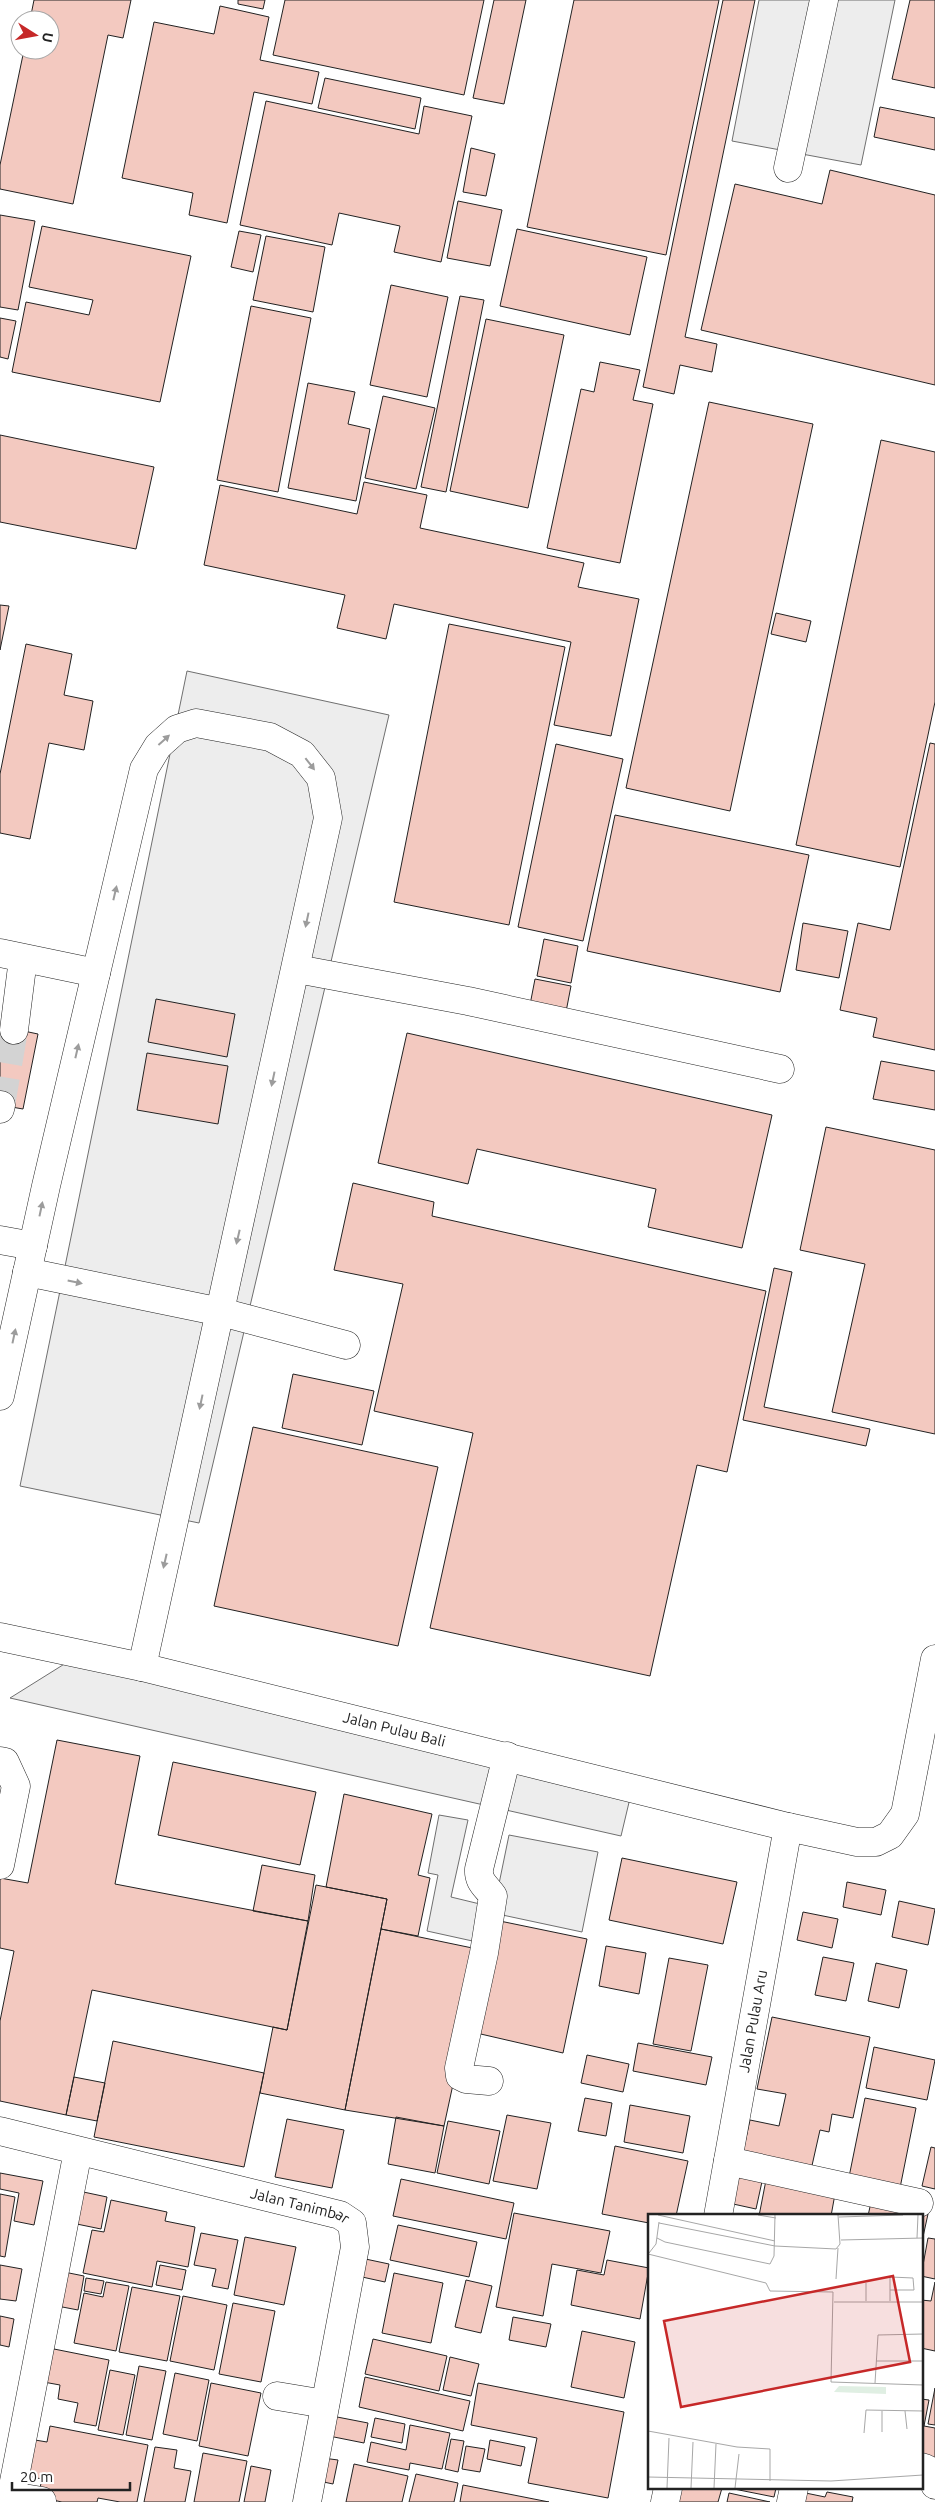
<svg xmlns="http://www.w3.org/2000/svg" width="935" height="2502" viewBox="0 0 935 2502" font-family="Ubuntu,sans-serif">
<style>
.parking{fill:#ededed;stroke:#6f6f6f}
.building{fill:#f3c9c0;stroke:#222}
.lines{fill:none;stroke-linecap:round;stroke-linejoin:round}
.minor-tunnel{stroke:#d3d3d3;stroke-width:28;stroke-dasharray:28 14;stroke-linecap:butt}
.minor-casing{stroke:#222;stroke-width:29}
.minor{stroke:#fff;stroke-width:28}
.oneway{fill:#9c9c9c}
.labels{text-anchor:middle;stroke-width:4;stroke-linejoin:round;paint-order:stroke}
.street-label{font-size:15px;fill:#222;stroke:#fff}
.inset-road{fill:none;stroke:#a7a7a7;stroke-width:1}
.view{fill:#c62828;fill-opacity:0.15;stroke:#c62828;stroke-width:2.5}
.inset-edge{fill:none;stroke:#222;stroke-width:2.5}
</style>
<rect width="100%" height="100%" fill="#fff"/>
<path class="parking" d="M759,0H895L861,165L732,141Z
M187,671L389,715L199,1523L20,1486Z
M66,1663L631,1794L621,1836L10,1698Z
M439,1815L468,1820L451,1897L484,1905L477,1942L427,1931L438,1875L428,1873Z
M509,1835L598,1852L582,1932L493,1913Z"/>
<path class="building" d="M34,0H131L123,38L108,35L73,204L0,189V165L24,50H50V20H30Z
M238,0H265L263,9L238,4Z
M285,0H484L464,95L273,55Z
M494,0H526L504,104L473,98Z
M574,0H719L666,255L527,227Z
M723,0H755L685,337L717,344L712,372L680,365L674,394L643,387Z
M910,0H935V88L892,79Z
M220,6L269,17L260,60L319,72L312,104L254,92L227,223L189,215L193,193L122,178L154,22L214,34Z
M325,78L421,98L415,129L318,108Z
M266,101L419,134L424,106L472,116L441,262L394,252L400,226L339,213L332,245L240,225Z
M880,107L935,118V150L874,137Z
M471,148L495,154L486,196L463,192Z
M830,170L935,195V385L701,330L735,184L822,204Z
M458,201L502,210L490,266L447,258Z
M0,215L35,221L18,310L0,307Z
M42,226L191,256L160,402L12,372L26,302L89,315L93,300L29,287Z
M517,229L647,257L630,335L500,306Z
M239,231L261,235L253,272L231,267Z
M266,236L325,247L313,312L253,300Z
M391,285L448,297L427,397L370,385Z
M460,296L484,300L446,492L421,487Z
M251,306L311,318L278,492L217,480Z
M0,318L16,321L8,359L0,357Z
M486,319L564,335L528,508L450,491Z
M600,362L640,370L633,400L653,404L620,563L547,548L581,389L594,392Z
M308,383L355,392L348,424L370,429L356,501L288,488Z
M383,396L435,408L416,489L365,478Z
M709,402L813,424L730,811L626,788Z
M0,435L154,467L136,549L0,522Z
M881,440L935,452V702L900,867L796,845Z
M364,482L427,495L420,528L584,563L578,587L639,599L611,736L554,725L571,642L394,604L386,639L337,628L345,595L204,565L220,485L357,514Z
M0,605L9,606L0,650Z
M776,613L811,621L806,642L771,634Z
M449,624L565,647L509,925L394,902Z
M26,644L72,654L64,695L93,701L84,750L49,743L30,839L0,833V774Z
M930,743L935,744V1050L873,1037L877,1018L840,1010L858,923L890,930Z
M556,744L623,759L583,941L518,927Z
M615,815L809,855L780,992L587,951Z
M803,923L848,931L839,978L796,970Z
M544,939L578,946L571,983L537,976Z
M535,979L571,986L565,1017L529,1010Z
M156,999L235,1014L227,1057L148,1042Z
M0,1026L38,1034L23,1109L0,1105Z
M407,1033L772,1115L742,1248L648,1227L656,1189L477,1149L468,1184L378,1163Z
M147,1053L228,1066L218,1124L137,1110Z
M881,1061L935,1071V1110L873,1099Z
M826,1127L935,1150V1434L832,1412L865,1264L800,1250Z
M353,1183L434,1202L432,1216L766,1291L727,1472L697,1465L650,1676L430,1628L473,1433L374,1411L403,1284L334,1270Z
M774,1268L792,1272L764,1407L870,1429L866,1446L743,1420Z
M293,1374L374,1391L362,1445L282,1428Z
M253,1427L438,1467L398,1646L214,1606Z
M57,1740L140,1756L115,1884L308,1921L287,2030L92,1990L66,2115L0,2101V2021L14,1951L0,1948V1878L28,1883Z
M173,1762L316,1792L300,1865L158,1835Z
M344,1794L432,1814L418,1875L430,1878L418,1936L381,1929L387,1899L326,1887Z
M622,1858L737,1882L723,1944L609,1920Z
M262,1865L315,1875L308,1921L253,1911Z
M847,1882L886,1890L881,1915L843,1907Z
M316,1885L387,1899L345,2110L260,2093L273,2027L287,2030Z
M899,1901L935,1909L928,1945L892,1937Z
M803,1912L838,1919L832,1948L797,1940Z
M495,1920L587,1939L563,2053L472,2032Z
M381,1929L482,1950L444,2126L345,2110Z
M606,1946L646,1953L639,1994L599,1986Z
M823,1957L854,1963L846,2001L815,1995Z
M669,1958L708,1965L691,2051L653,2044Z
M876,1963L907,1970L899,2008L868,2001Z
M772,2017L870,2037L853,2118L832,2114L829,2132L820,2130L811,2170L742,2156L750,2120L779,2126L786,2094L757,2089Z
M113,2041L264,2073L244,2167L94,2137Z
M638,2043L712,2057L706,2085L633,2071Z
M874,2047L935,2060L927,2100L866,2088Z
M587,2055L629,2064L623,2092L581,2083Z
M74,2077L105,2083L97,2121L66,2115Z
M585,2098L612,2103L606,2136L578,2131Z
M865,2098L916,2108L900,2188L849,2177Z
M630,2105L690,2116L683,2153L624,2142Z
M507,2115L551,2123L537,2189L493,2181Z
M396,2117L444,2126L435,2173L388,2164Z
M287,2119L344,2130L332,2188L275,2177Z
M448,2121L500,2131L489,2184L437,2173Z
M615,2146L688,2161L676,2216H649V2223L602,2214Z
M931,2147L935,2148V2189L922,2186Z
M730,2171L763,2177L756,2209L724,2202Z
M0,2173L43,2181L34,2225L14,2221L19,2193L0,2189Z
M401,2179L514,2203L506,2239L393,2216Z
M766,2180L835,2194L831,2216H759Z
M74,2190L107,2197L101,2229L67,2222Z
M0,2194L15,2197L5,2257L0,2256Z
M111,2200L167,2212L165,2221L195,2227L188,2267L157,2261L152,2287L83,2273L92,2230L104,2232Z
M871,2202L928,2214L921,2246V2216H868Z
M514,2213L610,2231L601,2273L552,2264L543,2316L496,2307Z
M398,2225L477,2242L469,2277L390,2260Z
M201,2233L238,2240L228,2289L212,2286L216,2269L194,2265Z
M245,2237L296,2247L284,2305L234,2295Z
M928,2238L935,2239V2279L921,2276Z
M356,2257L389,2264L385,2282L353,2275Z
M607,2260L649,2268L640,2319L571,2305L577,2270L604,2275Z
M0,2265L22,2269L16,2301L0,2299Z
M160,2265L186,2270L182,2290L156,2285Z
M59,2271L84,2276L78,2310L52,2305Z
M394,2273L443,2283L431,2343L382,2333Z
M86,2278L104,2281L101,2294L84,2291Z
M466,2280L492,2286L481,2333L455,2327Z
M106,2282L129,2286L116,2351L74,2343L84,2293L103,2297Z
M935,2282V2351L921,2348V2300L931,2301Z
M132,2287L180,2296L167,2361L119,2352Z
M183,2296L227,2305L214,2370L170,2361Z
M233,2303L275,2311L261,2382L219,2374Z
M0,2316L14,2319L9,2347L0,2345Z
M513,2317L551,2324L546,2347L509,2340Z
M582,2331L635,2342L624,2398L571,2387Z
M373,2339L447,2356L439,2391L365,2374Z
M44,2347L109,2360L96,2426L74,2422L78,2403L58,2399L60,2385L38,2381Z
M450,2357L479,2364L471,2396L443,2390Z
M139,2366L166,2371L152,2440L126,2435Z
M110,2370L135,2375L123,2435L98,2430Z
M175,2373L209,2380L197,2441L163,2434Z
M365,2377L470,2401L463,2431L359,2407Z
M211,2383L261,2393L248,2456L199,2446Z
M478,2383L624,2412L608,2498L528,2483L537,2438L471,2425Z
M935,2388V2425L928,2424Z
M921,2399L929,2400L924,2426L935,2428V2460L921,2458Z
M332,2416L368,2423L364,2443L329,2436Z
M375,2418L405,2424L402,2443L371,2437Z
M410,2425L450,2433L442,2469L410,2463L409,2470L367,2462L371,2442L406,2450Z
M50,2426L148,2445L137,2502H120L98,2498L97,2502H62L38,2497L42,2479L28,2476L35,2440L47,2442Z
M451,2439L464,2441L458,2472L445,2469Z
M490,2440L525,2447L521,2466L487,2459Z
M466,2446L485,2449L480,2472L462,2469Z
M155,2447L177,2450L174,2468L191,2471L185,2502H144Z
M203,2453L247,2461L239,2502H194Z
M323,2458L338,2460L333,2484L319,2481Z
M354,2464L408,2476L402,2502H346Z
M251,2466L271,2470L265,2502H244Z
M416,2474L458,2483L454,2502H409Z
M463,2485L549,2502H460Z
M673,2488H722L718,2502H670Z
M729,2488H776L774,2497Z
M796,2491L825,2497L827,2492L853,2497L852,2502H793Z
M729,2493L770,2502H727Z"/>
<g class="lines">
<path class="minor-tunnel" d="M1,1105L14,1030"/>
<defs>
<g id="minor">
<path d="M788,168L824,0"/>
<path d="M0,953L96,973"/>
<path d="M297,969L468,1001L780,1069"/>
<path d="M14,1030L23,959"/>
<path d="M0,1109L1,1105"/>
<path d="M0,1240L33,1246"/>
<path d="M27,1272L221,1312L346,1345"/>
<path d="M0,1396L46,1186L144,769L158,746L177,729L196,723L270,737L302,754L321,778L328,818L142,1667"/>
<path id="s1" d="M0,1637L142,1667L788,1827L857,1842H876L890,1835L905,1814L935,1659"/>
<path d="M0,1761L5,1762L16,1786L0,1865"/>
<path d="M489,2081L466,2079L460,2076L459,2068L484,1953L493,1896C486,1886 478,1882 479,1869L507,1756"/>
<path id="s2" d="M0,2131L340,2215L352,2223L355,2247L307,2502"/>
<path d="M728,2161L919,2203"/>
<path id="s3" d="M718,2216L788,1827"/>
<path d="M277,2396L325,2404"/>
<path d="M921,2467C931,2469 934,2476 935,2485"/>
<path d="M11,2496L42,2501"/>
<path d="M10,2502L78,2151"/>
<path d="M665,2502L668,2488"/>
<path d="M791,2502L794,2488"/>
</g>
</defs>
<use href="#minor" class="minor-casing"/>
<use href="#minor" class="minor"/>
</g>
<defs><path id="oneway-solid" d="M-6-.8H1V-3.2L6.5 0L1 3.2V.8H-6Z" transform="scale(1.25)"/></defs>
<g class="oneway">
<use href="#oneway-solid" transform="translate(164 740) rotate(-42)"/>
<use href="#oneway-solid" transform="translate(310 764) rotate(52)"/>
<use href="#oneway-solid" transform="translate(115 893) rotate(-77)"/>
<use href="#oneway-solid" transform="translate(307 920) rotate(102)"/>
<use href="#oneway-solid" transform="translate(77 1051) rotate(-77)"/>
<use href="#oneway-solid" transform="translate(273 1079) rotate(102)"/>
<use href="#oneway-solid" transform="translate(41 1209) rotate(-78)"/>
<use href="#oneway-solid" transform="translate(238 1237) rotate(103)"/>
<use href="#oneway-solid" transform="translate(75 1282) rotate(12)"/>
<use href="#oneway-solid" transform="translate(14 1336) rotate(-78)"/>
<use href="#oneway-solid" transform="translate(201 1402) rotate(102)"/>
<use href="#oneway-solid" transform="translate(165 1561) rotate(103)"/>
</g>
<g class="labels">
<g class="street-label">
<text dy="5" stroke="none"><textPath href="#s1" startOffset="405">Jalan Pulau Bali</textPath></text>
<text dy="5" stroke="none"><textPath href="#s3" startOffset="198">Jalan Pulau Aru</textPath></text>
<text dy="5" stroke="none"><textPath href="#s2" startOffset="309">Jalan Tanimbar</textPath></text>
</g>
</g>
<g transform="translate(648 2214)">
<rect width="275" height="275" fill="#fff"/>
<path d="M191,172L238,173V180L186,178Z" fill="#e0efe3"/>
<path class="inset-road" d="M10,1L127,27M110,1L128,4M191,3L255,1M11,9L127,32L188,35L192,30L190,1M9,24L17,28L122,50L126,42L127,1M269,24L270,1M193,26L275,24M1,39L8,30L11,8M0,40L118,69L122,77L185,78L183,168L275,171M188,65L190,34M218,87V69M242,87V64L243,63L265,64L266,76H242M186,88H275M228,147H275M227,169L230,121L275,120M234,197V218M257,197L259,215M0,217L89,233L122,235V267M216,219L218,196L275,197M0,263L183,267L275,261M19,274L21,224M43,274L45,228M66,274L68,230M87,274L91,240"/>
<path class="view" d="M245,62L262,148L33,193L16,107Z"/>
<rect width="275" height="275" class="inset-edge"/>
</g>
<g transform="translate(35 35) rotate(101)"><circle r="24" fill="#ffffff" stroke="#a7a7a7"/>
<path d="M0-4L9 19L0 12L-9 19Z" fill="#c62828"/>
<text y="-8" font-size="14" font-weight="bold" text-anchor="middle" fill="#222222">U</text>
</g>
<path d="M12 2482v8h118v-8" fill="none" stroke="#222222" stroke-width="2.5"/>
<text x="20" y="2482" font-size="15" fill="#222222" stroke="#ffffff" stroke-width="4" paint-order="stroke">20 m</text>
</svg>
